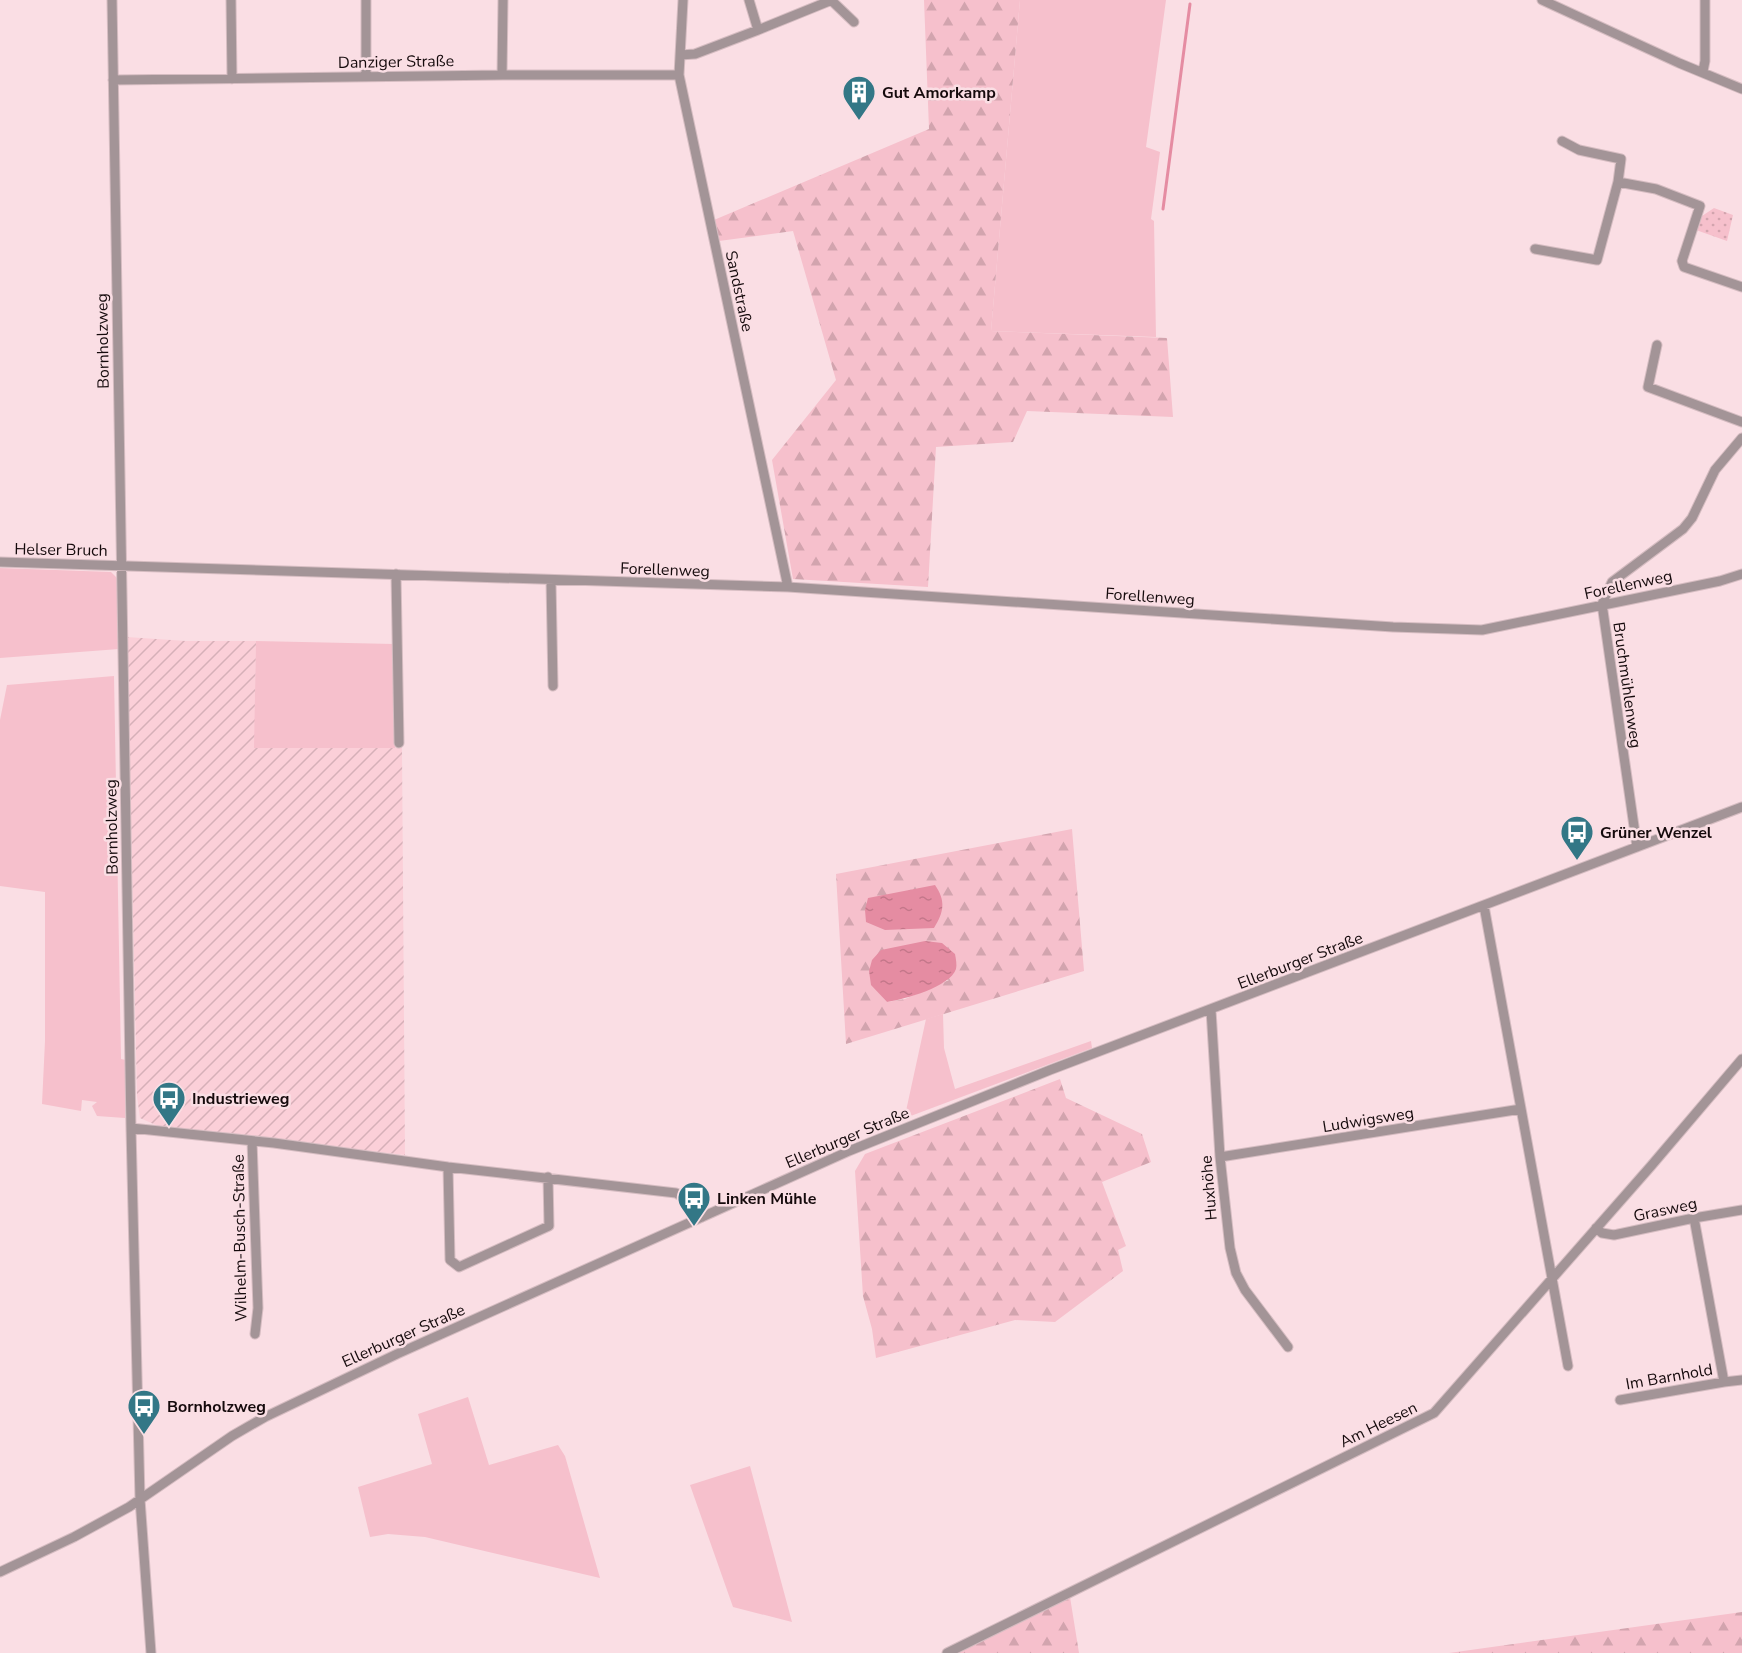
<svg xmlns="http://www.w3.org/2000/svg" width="1742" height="1653" viewBox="0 0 1742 1653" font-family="'Nunito Sans',sans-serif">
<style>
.industrial{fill:url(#industrial-furrows)}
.grass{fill:#f6c0cc}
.forest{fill:url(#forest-firs);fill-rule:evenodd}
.park{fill:url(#park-dots)}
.water{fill:url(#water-ripples)}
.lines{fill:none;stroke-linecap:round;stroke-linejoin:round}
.stream{stroke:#e58ca2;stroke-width:3}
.minor-casing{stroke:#d5bcc1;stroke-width:11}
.minor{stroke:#a39497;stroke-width:9}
.labels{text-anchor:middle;stroke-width:5;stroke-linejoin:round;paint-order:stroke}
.street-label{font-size:16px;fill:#150a0c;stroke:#fadee4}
.poi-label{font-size:16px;font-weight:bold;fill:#150a0c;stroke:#fadee4;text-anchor:start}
</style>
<defs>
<pattern id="industrial-furrows" width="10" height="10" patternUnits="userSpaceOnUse" patternTransform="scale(1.5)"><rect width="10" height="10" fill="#fbcfd8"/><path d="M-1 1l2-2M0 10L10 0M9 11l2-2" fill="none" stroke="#d6b0b8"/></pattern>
<pattern id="forest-firs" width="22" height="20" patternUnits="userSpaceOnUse" patternTransform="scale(1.5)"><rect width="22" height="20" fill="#f6c0cc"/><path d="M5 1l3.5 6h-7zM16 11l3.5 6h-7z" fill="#d2a4ae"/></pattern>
<pattern id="park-dots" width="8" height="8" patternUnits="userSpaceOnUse" patternTransform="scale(1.5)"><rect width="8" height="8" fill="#f6c0cc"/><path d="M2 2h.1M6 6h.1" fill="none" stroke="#d2a4ae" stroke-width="1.8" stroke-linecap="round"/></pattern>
<pattern id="water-ripples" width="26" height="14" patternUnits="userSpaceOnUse" patternTransform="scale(1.5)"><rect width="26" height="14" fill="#e58ca2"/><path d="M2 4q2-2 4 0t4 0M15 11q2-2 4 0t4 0" fill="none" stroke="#c4778a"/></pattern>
</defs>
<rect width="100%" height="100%" fill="#fadee4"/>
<path class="industrial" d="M127,637L186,641H256L255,748H402L405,1155L158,1126L140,1118L137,1096Z"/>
<path class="grass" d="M1020,0H1166L1146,147L1160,152L1151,219L1154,221L1156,337L991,331Z
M0,568L111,572L117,578L119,649L0,658Z
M256,641L394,644L397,744L395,748H254Z
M114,676L121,1059L126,1060L125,1118L97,1116L92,1106L97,1102L82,1100L81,1111L42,1104L45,1041V892L0,886V720L7,685Z
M943,1014L944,1048L955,1089L1091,1041L1092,1048L900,1120L906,1111L926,1019Z
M468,1397L489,1465L558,1445L565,1456L600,1578L425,1537L388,1534L370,1537L358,1487L432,1464L418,1414Z
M750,1466L792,1622L733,1607L690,1485Z"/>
<path class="forest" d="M924,0H1020L991,331L1167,338L1173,417L1027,411L1013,442L936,447L928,587L793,579L772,460L836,380L793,231L719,241L714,220L929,129Z
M1072,829L1084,971L846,1044L836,874ZM873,960L949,980L905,999L887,1002C873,986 866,981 873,960Z
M1060,1079L1066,1098L1142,1134L1151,1162L1102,1182L1126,1246L1118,1250L1123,1271L1055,1322L1015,1320L876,1358L872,1329L863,1296L855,1171L865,1154Z
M1070,1597L1079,1653H958V1652Z
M1742,1612V1653H1449Z"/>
<path class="park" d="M1714,208L1733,215L1727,241L1696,230L1699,218Z"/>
<path class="water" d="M935,885C946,901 944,912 934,928L885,930L866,922L865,910L868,898Z
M925,941L942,943L955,954C956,959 957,965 956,969C950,987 905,999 887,1002L871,985L869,971L872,960L881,950Z"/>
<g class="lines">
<path class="stream" d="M1163,209L1190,4"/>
<defs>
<path id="minor" d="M112,0L131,1128L140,1499L151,1653
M231,0L232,79
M683,0L679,75L788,587
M1542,0L1679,63L1742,89
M832,1L854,22
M758,30L832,0
M680,55L695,54L758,30L749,0
M1703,71L1705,61V0
M502,75L503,0
M366,77V0
M113,80L502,75H679
M1618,182L1656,189L1700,206L1682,261L1684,267L1742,287
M1535,249L1597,260L1618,182L1621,159L1579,150L1562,141
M1657,345L1648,387L1742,422
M0,562L788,587L1393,627L1482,630L1720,581L1742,574
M396,574L399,743
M551,581L553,686
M1637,847L1602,604L1612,582L1683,529L1692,518L1715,470L1742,438
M1484,906L1568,1366
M1211,1010L1220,1157L1230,1248L1236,1273L1245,1290L1288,1347
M131,1128L274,1143L448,1167L676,1193L692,1203L702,1217
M252,1141L258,1308L255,1334
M1220,1157L1521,1109
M448,1167L450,1260L459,1267L549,1226L548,1177
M1596,1228L1602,1233L1614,1235L1694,1218L1742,1210
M1724,1382L1742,1380
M1620,1400L1724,1382L1694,1218
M0,1572L74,1537L129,1507L232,1436L265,1417L397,1354L849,1151L1050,1070L1742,807
M947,1653L1434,1413L1651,1166L1742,1059"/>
</defs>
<use href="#minor" class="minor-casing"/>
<use href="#minor" class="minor"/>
</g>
<defs>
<symbol id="building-pin" viewBox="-11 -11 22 30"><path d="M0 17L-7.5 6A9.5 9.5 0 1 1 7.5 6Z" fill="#337786" stroke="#fadee4"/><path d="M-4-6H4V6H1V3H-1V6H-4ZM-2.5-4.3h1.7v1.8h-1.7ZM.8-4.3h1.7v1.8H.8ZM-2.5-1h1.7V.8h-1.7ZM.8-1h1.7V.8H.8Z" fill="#fff"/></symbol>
<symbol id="bus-pin" viewBox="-11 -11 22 30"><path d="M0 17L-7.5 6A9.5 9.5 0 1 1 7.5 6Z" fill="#337786" stroke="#fadee4"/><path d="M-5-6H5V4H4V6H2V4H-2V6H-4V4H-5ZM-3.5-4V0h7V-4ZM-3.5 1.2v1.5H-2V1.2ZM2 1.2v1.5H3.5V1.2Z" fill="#fff"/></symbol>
</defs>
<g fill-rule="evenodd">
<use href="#building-pin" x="840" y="73" width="38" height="52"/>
<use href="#bus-pin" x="1558" y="813" width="38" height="52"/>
<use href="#bus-pin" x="150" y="1079" width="38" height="52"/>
<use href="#bus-pin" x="675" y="1179" width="38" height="52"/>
<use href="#bus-pin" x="125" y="1387" width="38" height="52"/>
</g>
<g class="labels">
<g class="street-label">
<text transform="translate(396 61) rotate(-1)" y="6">Danziger Straße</text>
<text transform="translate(740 291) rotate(78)" y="6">Sandstraße</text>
<text transform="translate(102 341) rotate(-91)" y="6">Bornholzweg</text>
<text transform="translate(61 549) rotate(1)" y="6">Helser Bruch</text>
<text transform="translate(665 569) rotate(2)" y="6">Forellenweg</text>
<text transform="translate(1628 584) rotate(-12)" y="6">Forellenweg</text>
<text transform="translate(1150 596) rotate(4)" y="6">Forellenweg</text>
<text transform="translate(1628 685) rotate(82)" y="6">Bruchmühlenweg</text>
<text transform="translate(111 827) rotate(-91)" y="6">Bornholzweg</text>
<text transform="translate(1300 960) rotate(-21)" y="6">Ellerburger Straße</text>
<text transform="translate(1368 1119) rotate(-9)" y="6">Ludwigsweg</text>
<text transform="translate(847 1137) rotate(-23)" y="6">Ellerburger Straße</text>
<text transform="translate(1208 1188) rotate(-95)" y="6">Huxhöhe</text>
<text transform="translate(1665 1209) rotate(-12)" y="6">Grasweg</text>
<text transform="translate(239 1238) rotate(-91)" y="6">Wilhelm-Busch-Straße</text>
<text transform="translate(403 1335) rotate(-24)" y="6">Ellerburger Straße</text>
<text transform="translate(1669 1376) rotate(-10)" y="6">Im Barnhold</text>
<text transform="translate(1378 1424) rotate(-26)" y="6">Am Heesen</text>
</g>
<g class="poi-label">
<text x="882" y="98">Gut Amorkamp</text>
<text x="1600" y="838">Grüner Wenzel</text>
<text x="192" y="1104">Industrieweg</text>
<text x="717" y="1204">Linken Mühle</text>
<text x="167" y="1412">Bornholzweg</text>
</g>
</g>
</svg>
